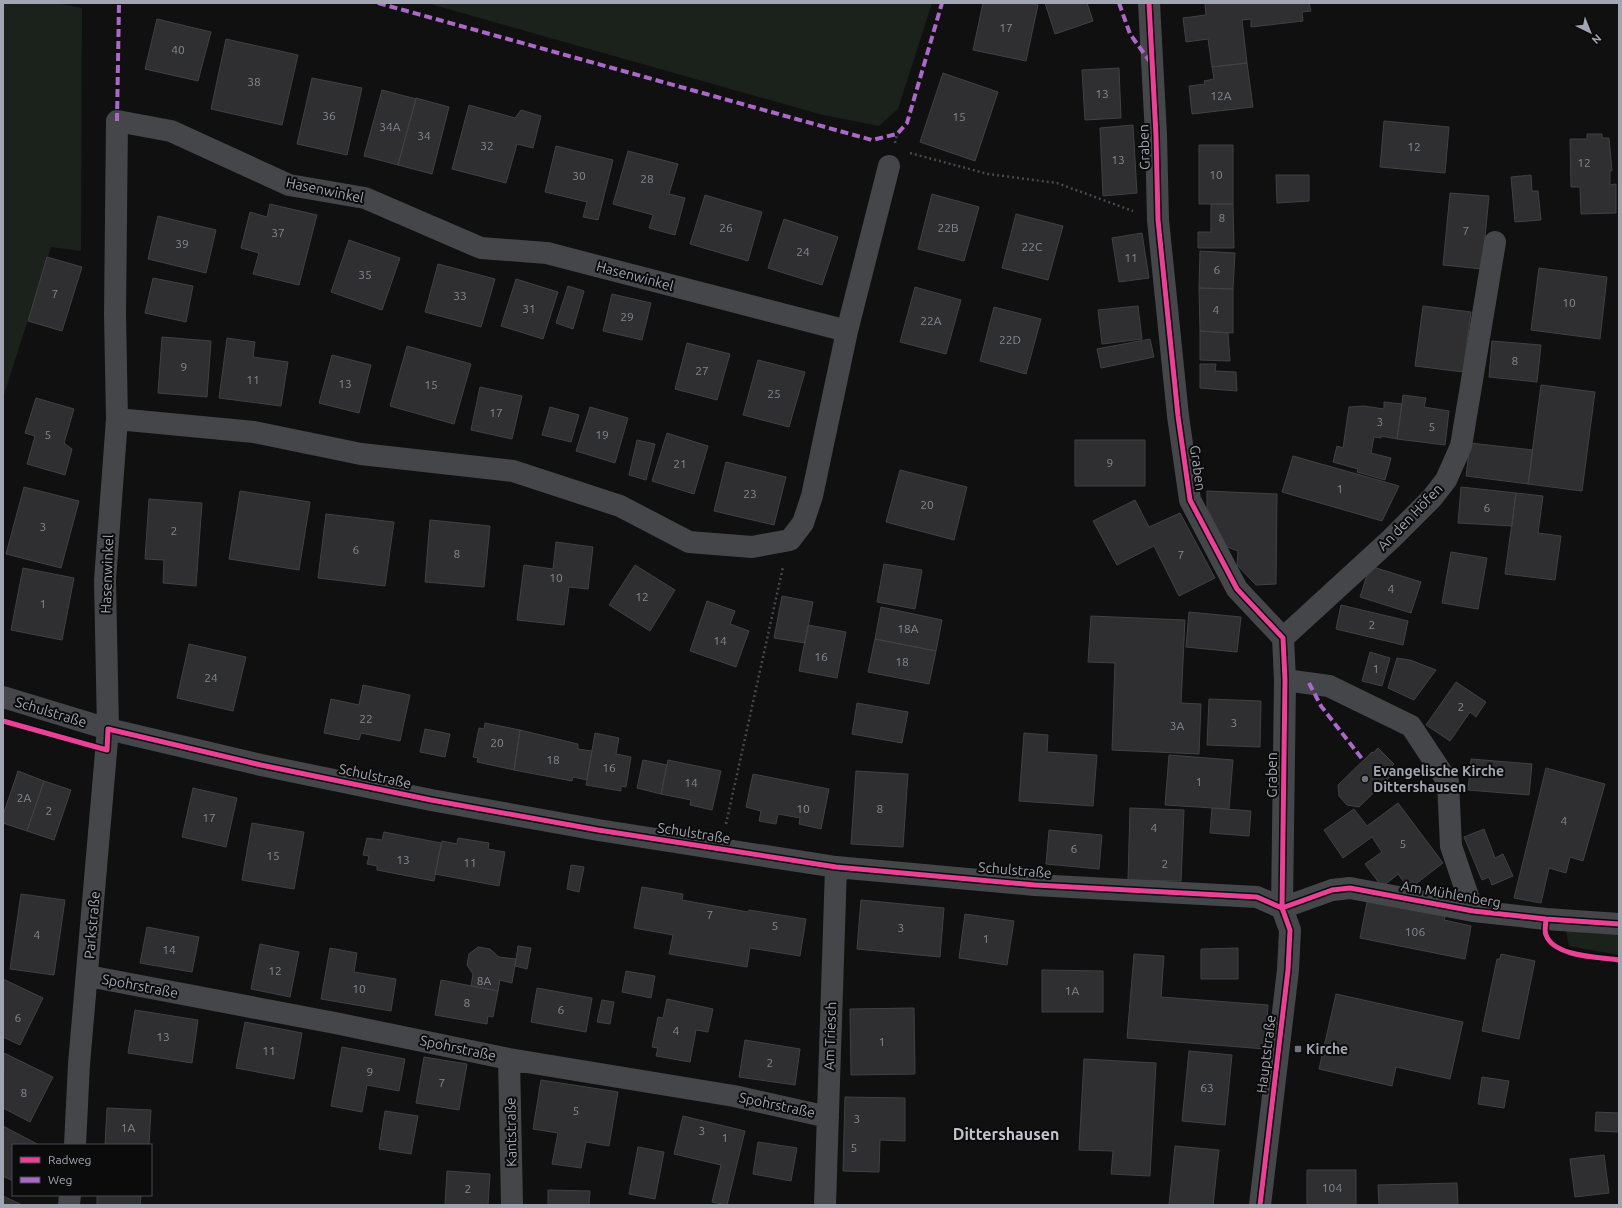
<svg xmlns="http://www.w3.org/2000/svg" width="1622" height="1208" viewBox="0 0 1622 1208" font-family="Ubuntu,sans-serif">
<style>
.green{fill:#1b211b}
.building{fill:#2f2f31;stroke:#404144}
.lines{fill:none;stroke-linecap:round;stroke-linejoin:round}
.path{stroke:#46484b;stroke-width:2.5;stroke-dasharray:2 3;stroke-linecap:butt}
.minor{stroke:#454649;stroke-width:22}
.quiet{stroke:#ac68c9;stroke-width:4;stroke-dasharray:8 4;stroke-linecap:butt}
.cycleway-casing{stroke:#0b0b0c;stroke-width:8}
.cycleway{stroke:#ea4096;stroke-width:5}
.poi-dot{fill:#6f727a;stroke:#0b0b0c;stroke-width:1.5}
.labels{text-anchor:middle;stroke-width:4;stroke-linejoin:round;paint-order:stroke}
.number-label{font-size:12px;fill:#858892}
.street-label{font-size:14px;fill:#a2a6b2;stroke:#0b0b0c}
.poi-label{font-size:14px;font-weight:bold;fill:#a2a6b2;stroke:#0b0b0c;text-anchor:start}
.quarter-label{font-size:16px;font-weight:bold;fill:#c2c5ce;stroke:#0b0b0c}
</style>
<rect width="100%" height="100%" fill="#101011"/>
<path class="green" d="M3,3H57L82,8L81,251L51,247L3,398Z
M427,3H932L898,109L879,126L819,114Z
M1562,913L1619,919V955L1569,946Z"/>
<path class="building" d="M983,3H1027L1038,5L1026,61L973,50Z
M1045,3H1087L1093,21L1055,34Z
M1205,3H1309L1311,11L1302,12L1303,21L1251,27V19L1242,20L1247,63L1212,67L1208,39L1186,42L1183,18L1206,15Z
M157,19L211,32L198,81L145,69Z
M226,39L298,55L282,125L211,109Z
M1247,63L1253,107L1192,114L1189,86L1205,84L1204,81L1214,79L1212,67Z
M1119,68L1121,118L1085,120L1082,70Z
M943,73L998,92L975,161L920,142Z
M312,78L362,88L347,155L297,144Z
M382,90L416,99L398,165L364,156Z
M416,98L449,107L432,174L398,165Z
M469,105L515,118L521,110L541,116L533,148L517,144L506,183L452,169Z
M1384,121L1449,127L1445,173L1380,167Z
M1133,125L1137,193L1103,196L1100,128Z
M1587,134H1602V138H1609L1612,171L1610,170V185L1616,184V213L1581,214L1580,187H1571L1570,139H1587Z
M1199,145H1233V204H1199Z
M556,146L613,160L598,220L583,217L587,202L545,192Z
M628,151L678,164L669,194L685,198L675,235L649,228L653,215L613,204Z
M1276,175H1309V201L1277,203Z
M1531,175L1532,191H1538L1541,220L1515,222L1511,177Z
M1450,193L1489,196L1482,269L1443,265Z
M932,194L979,207L964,261L918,249Z
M705,195L762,212L748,261L690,244Z
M270,204L317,215L299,285L253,274L259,253L241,248L250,212L267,217Z
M1211,204H1233L1234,248H1198V232H1211Z
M1016,214L1063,226L1048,280L1002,268Z
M158,216L216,230L206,273L148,259Z
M784,219L838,237L822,285L768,268Z
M1142,233L1149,278L1119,282L1112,238Z
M349,240L400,258L382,310L331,292Z
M1200,251L1235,253L1233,289L1199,288Z
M47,257L82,267L62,331L28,321Z
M438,264L495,279L481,327L425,312Z
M1539,268L1607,277L1600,339L1531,330Z
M153,278L193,286L186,322L145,313Z
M516,279L558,292L543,339L501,326Z
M568,286L584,291L573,329L556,323Z
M915,287L961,300L946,354L900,342Z
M1199,288L1233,289V333L1200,331Z
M612,294L651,303L642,340L603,331Z
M1138,306L1142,339L1102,344L1098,310Z
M1423,306L1471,312L1463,372L1415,366Z
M994,307L1041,319L1026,374L980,361Z
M1200,331L1228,333L1230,361L1200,360Z
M162,337L211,341L207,397L158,393Z
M227,338L255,342L253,357L288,362L281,406L219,398Z
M1150,339L1154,357L1101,368L1097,349Z
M1492,341L1541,345L1537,382L1489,377Z
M687,343L730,354L717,400L675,389Z
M407,346L471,364L454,424L390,406Z
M332,355L371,365L359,413L319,403Z
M758,360L805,372L789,427L743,415Z
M1200,364H1216L1215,371L1236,372L1237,391L1200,388Z
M1541,385L1595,392L1582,491L1528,484Z
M480,387L522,396L512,439L471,430Z
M1403,395L1426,398L1424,407L1449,411L1445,445L1397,439Z
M36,398L74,409L64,443L72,449L65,475L27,464L35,436L25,433Z
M1384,402L1402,404L1397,439L1381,436V438L1374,437L1371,453L1391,458L1385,480L1357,472L1358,469L1333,462L1337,446L1343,448L1349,407L1364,406L1384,409Z
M550,407L579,415L571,442L542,435Z
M590,407L628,418L615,463L576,451Z
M667,433L708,446L694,494L652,481Z
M637,440L655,444L646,480L629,475Z
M1075,440H1145V486H1075Z
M1470,443L1533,450L1528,484L1466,476Z
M1293,456L1399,486L1382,521L1282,492Z
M726,462L786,477L774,525L714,511Z
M900,470L967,487L954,540L886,522Z
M24,487L79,501L61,568L6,554Z
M1461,487L1516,493L1512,526L1458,523Z
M240,491L310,502L299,570L229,559Z
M1207,491L1277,494L1276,584L1256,585L1237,565L1238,551L1227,547L1207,508Z
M1516,493L1543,496L1538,533L1561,536L1555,580L1505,574Z
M149,499L202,503L196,586L163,583L164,560L145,559Z
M1135,500L1149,527L1180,513L1215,578L1179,596L1154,546L1117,565L1093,521Z
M326,514L394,522L385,586L318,578Z
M430,520L490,526L484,587L425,582Z
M556,542L593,547L588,589L569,587L564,625L517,620L524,565L553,569Z
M1451,552L1487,558L1478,609L1442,603Z
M884,564L922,570L915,609L877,602Z
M635,565L675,590L650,631L609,605Z
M1370,566L1421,582L1411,613L1360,597Z
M23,568L74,578L62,640L11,630Z
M782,596L813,602L805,643L774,638Z
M707,601L735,611L730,624L749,631L736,667L690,651Z
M1341,605L1408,621L1403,645L1336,629Z
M881,607L942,620L936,651L875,639Z
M1189,612L1241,617L1237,652L1186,647Z
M1091,616L1185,620L1181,703L1201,704L1199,754L1112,750L1115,663L1088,662Z
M808,625L846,632L837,678L799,671Z
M875,639L936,651L929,684L868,672Z
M189,644L246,657L233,711L177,698Z
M1370,652L1390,658L1382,686L1362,681Z
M1397,658L1410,660L1436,670L1414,700L1388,688Z
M1456,682L1486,702L1476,717L1470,712L1450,741L1426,725Z
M363,685L410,695L400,741L361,733L359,740L324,733L331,699L359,705Z
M1209,699L1261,701L1260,747L1207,745Z
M857,703L908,712L902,743L852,734Z
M485,723L520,730L514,770L477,762L478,758L473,757L479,728L484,729Z
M425,729L450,734L445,757L420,752Z
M520,730L578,744V749L592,751L587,780L573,777L572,781L514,770Z
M595,733L619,738L616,754L631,757L626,787L621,786V791L586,785Z
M1024,733L1048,735L1047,752L1097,755L1093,806L1019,801Z
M1378,748L1394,764L1389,769L1393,774L1359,807L1347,805L1339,796L1338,785L1372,752L1373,753Z
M1169,755L1233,760L1229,809L1165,805Z
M1471,759L1532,764L1529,795L1468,790Z
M643,760L667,765L661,794L637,788Z
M668,760L721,771L712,810L690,805L691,800L661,794Z
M1546,768L1605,784L1583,861L1570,857L1566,873L1549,868L1541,903L1514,898Z
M18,771L44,781L27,831L3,823V815Z
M856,771L908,774L903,847L851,844Z
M753,774L829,789L821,829L799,824L800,818L778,814L776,824L759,821L761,811L746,807Z
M44,781L71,790L54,840L27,831Z
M193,788L237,798L226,847L182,837Z
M1398,803L1443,863L1409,889L1398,874L1382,887L1365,864L1382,852L1372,837L1343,858L1324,830L1354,809L1367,826Z
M1130,808L1184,810L1181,881L1128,880Z
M1212,808L1251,811L1249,836L1210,833Z
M252,823L304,832L294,889L242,880Z
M1484,829L1495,858L1503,854L1513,876L1492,885L1489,877L1482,880L1464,837Z
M1049,830L1102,835L1099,869L1046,864Z
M384,832L441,843L434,881L377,870V866L367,864L369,856L363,855L367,838L382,840Z
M458,838L489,843L488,849L505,852L499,886L435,874L442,841L457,844Z
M571,865L584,867L579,892L567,889Z
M642,887L683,894L682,900L748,912L749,910L806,919L800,956L750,948L747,967L669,954L673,935L634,928Z
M21,894L65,900L54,975L10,969Z
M1368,897L1446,913L1444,920L1471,926L1465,959L1360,938Z
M861,900L944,908L940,957L857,949Z
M965,914L1014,921L1007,965L959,958Z
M147,927L199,937L192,972L140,963Z
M260,944L299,952L290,997L251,989Z
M518,946L531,948L527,969L515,966Z
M478,947L490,949L499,957L516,959L512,983L500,980L498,991L471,986L473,974L467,965L469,954Z
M330,948L357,953L354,972L396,979L391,1011L321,999Z
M1238,948V979H1201V949Z
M1134,954L1164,956L1161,997L1268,1005L1265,1049L1127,1038Z
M1501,954L1535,961L1519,1039L1482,1031L1497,959H1500Z
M1042,970L1103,971V1012H1042Z
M626,971L655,976L651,998L622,992Z
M3,979L43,998L20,1045L3,1037Z
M441,980L498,991L493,1017L488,1016L487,1024L435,1015Z
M537,988L592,998L586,1032L531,1022Z
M1336,994L1463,1022L1450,1079L1396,1067L1392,1086L1319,1069Z
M667,999L713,1009L708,1032L696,1030L690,1062L656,1056L658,1048L652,1047L658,1017L663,1018Z
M602,1000L614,1002L610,1024L597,1022Z
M914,1008L915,1074L851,1075L850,1009Z
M135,1010L198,1020L192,1063L128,1053Z
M245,1022L302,1033L294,1079L236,1068Z
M745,1040L800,1049L795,1085L739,1077Z
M342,1047L405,1059L399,1091L367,1085L362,1112L331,1106Z
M1189,1051L1232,1055L1225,1125L1182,1121Z
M4,1053L53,1077L30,1122L3,1108Z
M424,1057L467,1064L459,1110L416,1103Z
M1084,1059L1156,1063L1150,1176L1111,1174L1113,1151L1079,1150Z
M1482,1077L1509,1081L1504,1108L1478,1104Z
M541,1080L618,1092L609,1146L586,1142L581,1168L552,1164L558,1133L533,1129Z
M845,1097L905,1098V1141L880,1140L879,1172L843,1171Z
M107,1108L151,1110L149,1145H105Z
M385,1111L418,1116L411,1154L379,1149Z
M1596,1112L1619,1113V1132L1595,1131Z
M683,1116L745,1131L727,1205L712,1202L721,1165L674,1154Z
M3,1126L39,1145H13V1181L3,1176Z
M758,1142L797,1148L791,1181L753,1174Z
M1175,1146L1219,1150L1213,1205H1169Z
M638,1147L664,1152L655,1199L629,1194Z
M1604,1155L1609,1193L1575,1197L1570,1159Z
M1307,1170H1356V1205H1307Z
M447,1171L490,1174L488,1205H445Z
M1457,1183L1458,1205H1379L1378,1185Z
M548,1190L590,1191L589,1205H548Z
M97,1195H141L140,1205H97Z
M3,1196L22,1205H3Z"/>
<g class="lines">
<path class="path" d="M895,143L897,134
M910,153L988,174L1057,183L1133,211
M726,824L783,567"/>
<path class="minor" d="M1149,3L1156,135L1158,220L1178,416L1190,500L1237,589L1283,638L1285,680L1282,908L1290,930L1288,970L1260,1205
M117,419L254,432L361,454L513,471L620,506L689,542L752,547L790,540L803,523L812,496L847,331L889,166
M1283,638L1391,539L1432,498L1446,480L1461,446L1495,242
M1285,680L1329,686L1411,726L1448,782L1451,846L1473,911
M3,697L108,729L261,765L431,800L598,830L836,867L1035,885L1257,897L1282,908
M1282,908L1332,890L1350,888L1473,911L1546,919L1619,924
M88,976L335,1023L509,1059L734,1096L828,1117
M509,1059L512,1205
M75,1145L79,1064L108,729L105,580L117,419L115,314L117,121L171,131L289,185L365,198L481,248L547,253L847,331
M69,1205L70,1195
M825,1205L836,867"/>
<path class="quiet" d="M378,3L872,140L897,134L907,123L942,3
M1119,3L1130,34L1151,63
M117,121L119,3
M1309,683L1321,706L1363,760"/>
<defs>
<path id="cycleway" d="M1149,3L1156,135L1158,220L1178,416L1190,500L1237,589L1283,638L1285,680L1282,908L1290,930L1288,970L1260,1205
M3,721L107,750L108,729L261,765L431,800L598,830L836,867L1035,885L1257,897L1282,908
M1282,908L1332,890L1350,888L1473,911L1546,919L1619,924
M1546,919C1546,923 1544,931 1546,935C1554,957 1599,957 1619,960"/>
</defs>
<use href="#cycleway" class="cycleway-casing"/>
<use href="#cycleway" class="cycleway"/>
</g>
<g class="poi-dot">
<circle cx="1365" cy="779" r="4"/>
<rect x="1294" y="1045" width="8" height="8" rx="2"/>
</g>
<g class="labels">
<g class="number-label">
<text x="1006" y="32">17</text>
<text x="178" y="54">40</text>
<text x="254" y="86">38</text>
<text x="1102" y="98">13</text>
<text x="1221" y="100">12A</text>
<text x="329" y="120">36</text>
<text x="959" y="121">15</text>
<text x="390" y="131">34A</text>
<text x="424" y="140">34</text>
<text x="487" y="150">32</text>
<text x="1414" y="151">12</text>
<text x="1118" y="164">13</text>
<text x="1584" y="167">12</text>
<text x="1216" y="179">10</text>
<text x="579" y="180">30</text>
<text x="647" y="183">28</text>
<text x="1222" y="222">8</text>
<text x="726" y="232">26</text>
<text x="948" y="232">22B</text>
<text x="1466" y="235">7</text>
<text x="278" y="237">37</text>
<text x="182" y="248">39</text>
<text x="1032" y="251">22C</text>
<text x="803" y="256">24</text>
<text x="1131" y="262">11</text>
<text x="1217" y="274">6</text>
<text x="365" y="279">35</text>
<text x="55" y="298">7</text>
<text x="460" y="300">33</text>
<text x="1569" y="307">10</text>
<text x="529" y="313">31</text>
<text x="1216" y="314">4</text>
<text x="627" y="321">29</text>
<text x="931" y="325">22A</text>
<text x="1010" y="344">22D</text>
<text x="1515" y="365">8</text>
<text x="184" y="371">9</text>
<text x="702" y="375">27</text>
<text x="253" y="384">11</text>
<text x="345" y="388">13</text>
<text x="431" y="389">15</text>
<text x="774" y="398">25</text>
<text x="496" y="417">17</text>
<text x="1380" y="426">3</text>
<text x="1432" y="431">5</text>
<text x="48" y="439">5</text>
<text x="602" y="439">19</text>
<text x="1110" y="467">9</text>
<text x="680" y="468">21</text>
<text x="1340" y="493">1</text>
<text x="750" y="498">23</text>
<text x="927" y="509">20</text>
<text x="1487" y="512">6</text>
<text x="43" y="531">3</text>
<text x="174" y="535">2</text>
<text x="356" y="554">6</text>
<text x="457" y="558">8</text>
<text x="1181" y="559">7</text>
<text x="556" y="582">10</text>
<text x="1391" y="593">4</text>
<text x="642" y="601">12</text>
<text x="43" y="608">1</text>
<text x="1372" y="629">2</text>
<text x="908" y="633">18A</text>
<text x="720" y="645">14</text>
<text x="821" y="661">16</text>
<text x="902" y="666">18</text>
<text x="1376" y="673">1</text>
<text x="211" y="682">24</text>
<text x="1461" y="711">2</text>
<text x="366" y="723">22</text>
<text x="1234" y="727">3</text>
<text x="1177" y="730">3A</text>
<text x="497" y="747">20</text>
<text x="553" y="764">18</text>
<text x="609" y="772">16</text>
<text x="1199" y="786">1</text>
<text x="691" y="787">14</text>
<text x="24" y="802">2A</text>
<text x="803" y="813">10</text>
<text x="880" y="813">8</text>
<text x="49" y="815">2</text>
<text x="209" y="822">17</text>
<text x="1564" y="825">4</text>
<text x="1154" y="832">4</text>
<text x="1403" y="848">5</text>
<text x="1074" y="853">6</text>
<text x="273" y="860">15</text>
<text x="403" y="864">13</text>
<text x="470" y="867">11</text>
<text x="1165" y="868">2</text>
<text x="710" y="919">7</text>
<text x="775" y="930">5</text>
<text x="901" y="932">3</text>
<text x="1415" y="936">106</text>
<text x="37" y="939">4</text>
<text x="986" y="943">1</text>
<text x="169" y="954">14</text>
<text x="275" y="975">12</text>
<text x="484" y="985">8A</text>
<text x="359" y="993">10</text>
<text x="1072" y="995">1A</text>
<text x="467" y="1007">8</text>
<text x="561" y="1014">6</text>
<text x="18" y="1022">6</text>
<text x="676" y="1035">4</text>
<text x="163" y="1041">13</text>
<text x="882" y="1046">1</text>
<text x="269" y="1055">11</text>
<text x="770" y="1067">2</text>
<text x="370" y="1076">9</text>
<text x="442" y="1087">7</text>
<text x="1207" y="1092">63</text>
<text x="24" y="1097">8</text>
<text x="576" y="1115">5</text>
<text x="857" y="1123">3</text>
<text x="128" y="1132">1A</text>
<text x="702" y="1135">3</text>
<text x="725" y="1142">1</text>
<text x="854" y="1152">5</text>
<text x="1332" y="1192">104</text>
<text x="468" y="1193">2</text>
</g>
<g class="street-label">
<text transform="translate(1144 147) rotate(-92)" y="5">Graben</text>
<text transform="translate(325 190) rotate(12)" y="5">Hasenwinkel</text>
<text transform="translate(635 276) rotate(15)" y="5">Hasenwinkel</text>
<text transform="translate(1198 468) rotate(82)" y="5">Graben</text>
<text transform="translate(1410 517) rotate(-46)" y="5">An den Höfen</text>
<text transform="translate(107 574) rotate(-88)" y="5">Hasenwinkel</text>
<text transform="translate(51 712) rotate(17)" y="5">Schulstraße</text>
<text transform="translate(1272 775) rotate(-90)" y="5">Graben</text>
<text transform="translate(375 776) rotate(12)" y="5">Schulstraße</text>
<text transform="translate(694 833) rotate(9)" y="5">Schulstraße</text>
<text transform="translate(1015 870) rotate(5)" y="5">Schulstraße</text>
<text transform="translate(1451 894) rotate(10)" y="5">Am Mühlenberg</text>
<text transform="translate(92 925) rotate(-85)" y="5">Parkstraße</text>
<text transform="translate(140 986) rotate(11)" y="5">Spohrstraße</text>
<text transform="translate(830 1036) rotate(-88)" y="5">Am Triesch</text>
<text transform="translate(458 1048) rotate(12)" y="5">Spohrstraße</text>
<text transform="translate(1266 1054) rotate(-83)" y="5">Hauptstraße</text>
<text transform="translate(777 1105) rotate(12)" y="5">Spohrstraße</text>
<text transform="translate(511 1132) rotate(-91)" y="5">Kantstraße</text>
</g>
<g class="poi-label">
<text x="1373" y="776">Evangelische Kirche<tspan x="1373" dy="16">Dittershausen</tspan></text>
<text x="1306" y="1054">Kirche</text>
</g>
<g class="quarter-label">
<text x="1006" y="1140">Dittershausen</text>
</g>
</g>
<rect width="1622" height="1208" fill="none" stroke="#a2a6b2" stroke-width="8"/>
<rect x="12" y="1144" width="140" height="52" fill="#0b0b0c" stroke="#47494e"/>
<rect x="20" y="1157" width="20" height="6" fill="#ea4096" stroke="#47494e"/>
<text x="48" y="1164" font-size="12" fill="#a2a6b2">Radweg</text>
<rect x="20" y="1177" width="20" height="6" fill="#ac68c9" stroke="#47494e"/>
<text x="48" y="1184" font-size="12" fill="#a2a6b2">Weg</text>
<g transform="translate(1590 32) rotate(137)" stroke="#0b0b0c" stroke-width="3" paint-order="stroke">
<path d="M0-3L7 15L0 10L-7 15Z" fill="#a2a6b2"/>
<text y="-6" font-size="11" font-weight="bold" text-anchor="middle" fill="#a2a6b2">N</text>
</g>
</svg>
